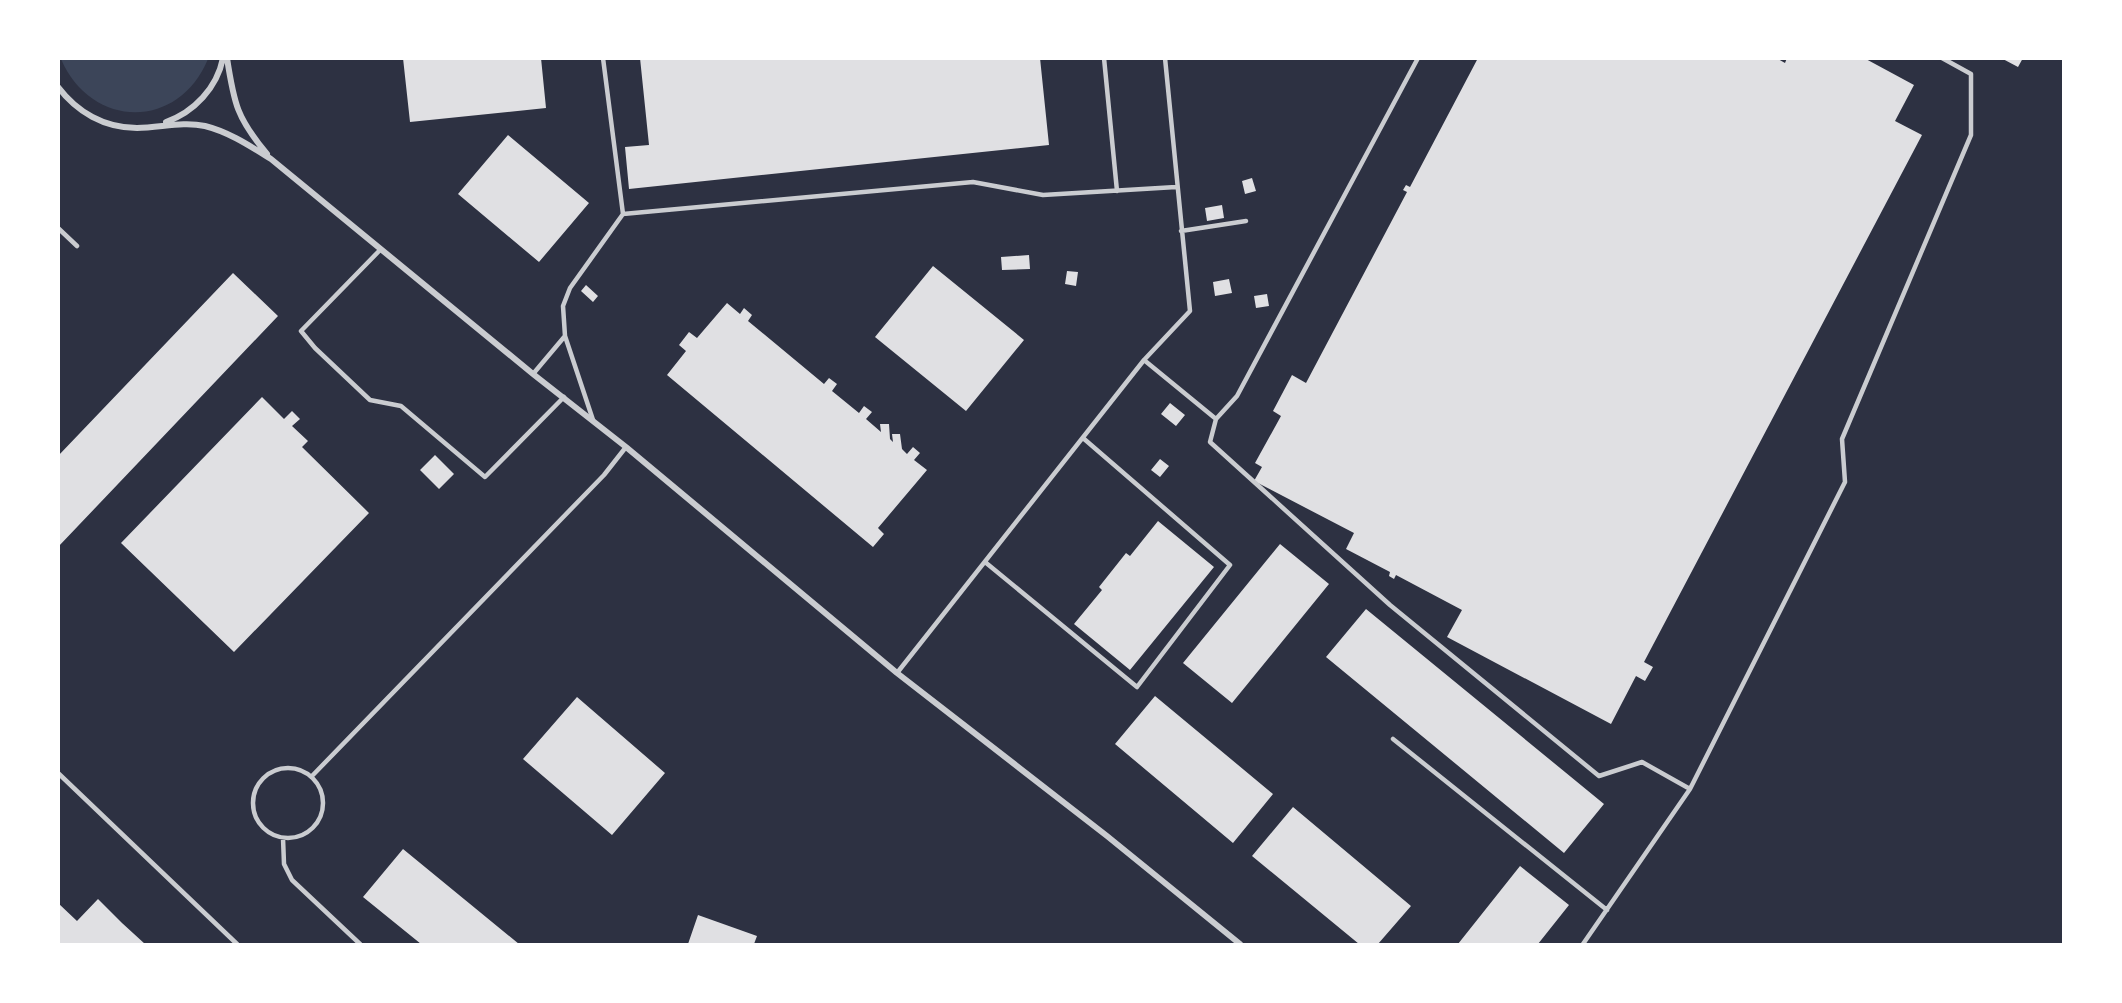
<svg xmlns="http://www.w3.org/2000/svg" width="2122" height="1003" viewBox="0 0 2122 1003" font-family="'Work Sans',sans-serif">
<style>
.green{fill:#3c4559}
.building{fill:#e0e0e3}
.lines{fill:none;stroke-linecap:round;stroke-linejoin:round}
.service{stroke:#caccd0;stroke-width:4.5}
.minor{stroke:#caccd0;stroke-width:6}
</style>
<rect width="100%" height="100%" fill="#2d3142"/>
<path class="green" d="M61,59H208C178,131 91,129 61,59Z"/>
<path class="building" d="M403,58H541L546,108L410,122Z
M640,58H1040L1049,145L629,189L625,147L649,145Z
M1478,58H1776L1785,63L1787,58H1864L1914,85L1895,121L1922,135L1644,662L1653,667L1645,681L1636,676L1611,724L1447,637L1462,610L1396,575L1394,579L1389,576L1390,572L1346,549L1354,533L1254,481L1262,467L1255,463L1281,416L1273,411L1292,375L1306,383L1407,192L1403,190L1406,185L1410,187Z
M2001,58H2023L2018,67Z
M508,135L589,203L539,262L458,194Z
M1252,178L1256,191L1245,194L1242,181Z
M1222,205L1224,218L1207,221L1205,208Z
M1029,255L1030,269L1002,270L1001,257Z
M933,266L1024,340L966,411L875,337Z
M1067,271L1078,272L1076,286L1065,284Z
M233,273L278,316L58,547V456Z
M1229,279L1232,293L1215,296L1213,282Z
M586,285L598,296L593,302L581,291Z
M1267,294L1269,306L1256,308L1254,296Z
M727,303L740,314L744,308L752,315L748,321L824,384L829,378L837,384L832,391L859,413L864,406L872,412L866,419L881,432L880,424H889L890,439L893,442L892,434H900L902,449L907,454L913,447L920,453L914,460L927,470L878,528L884,534L873,547L667,375L686,351L679,345L689,332L697,338Z
M262,397L284,419L292,411L300,419L292,426L308,441L302,447L369,513L234,652L121,543Z
M1170,403L1185,415L1176,426L1161,414Z
M435,455L454,474L439,489L420,470Z
M1160,459L1169,466L1160,477L1151,470Z
M1158,521L1214,567L1130,670L1074,624L1102,590L1099,587L1126,553L1130,556Z
M1280,544L1329,584L1232,703L1183,663Z
M1366,609L1604,804L1564,853L1326,657Z
M1155,696L1273,794L1233,843L1115,744Z
M577,697L665,773L612,835L523,759Z
M1293,807L1411,906L1378,944H1359L1252,856Z
M403,849L519,944H421L363,897Z
M1520,866L1569,905L1538,944H1458Z
M98,899L122,923L145,944H58V903L77,921Z
M698,915L757,936L754,944H688Z"/>
<g class="lines">
<path class="service" d="M1104,58L1117,191
M1418,58L1237,396L1216,419L1210,442L1390,605L1599,776L1642,762L1690,789L1845,482L1842,439L1971,135V74L1942,58
M623,214L973,182L1043,195L1176,187
M58,228L77,246
M1181,231L1246,221
M381,249L301,331L315,348L370,400L401,406L485,477L564,397
M565,336L593,420
M1144,360L1216,419
M533,374L565,336L563,306L570,288L623,214L603,58
M985,562L1137,687L1230,565L1083,438
M897,673L1144,360L1190,311L1165,58
M1393,739L1607,910
M253 803a35 35 0 1 1 70 0a35 35 0 1 1-70 0Z
M58,773L237,944
M312,776L604,475L626,447
M283,838L284,864L292,880L360,944
M1583,944L1690,789"/>
<path class="minor" d="M227,58C234,104 237,118 267,154
M58,87C77,112 104,128 137,128C160,128 182,121 205,126C229,132 250,146 271,159L533,374L626,447L897,673L1107,836L1240,944
M166,122C194,112 217,88 223,58"/>
</g>
<rect width="2122" height="1003" fill="none" stroke="#ffffff" stroke-width="120"/>
</svg>
